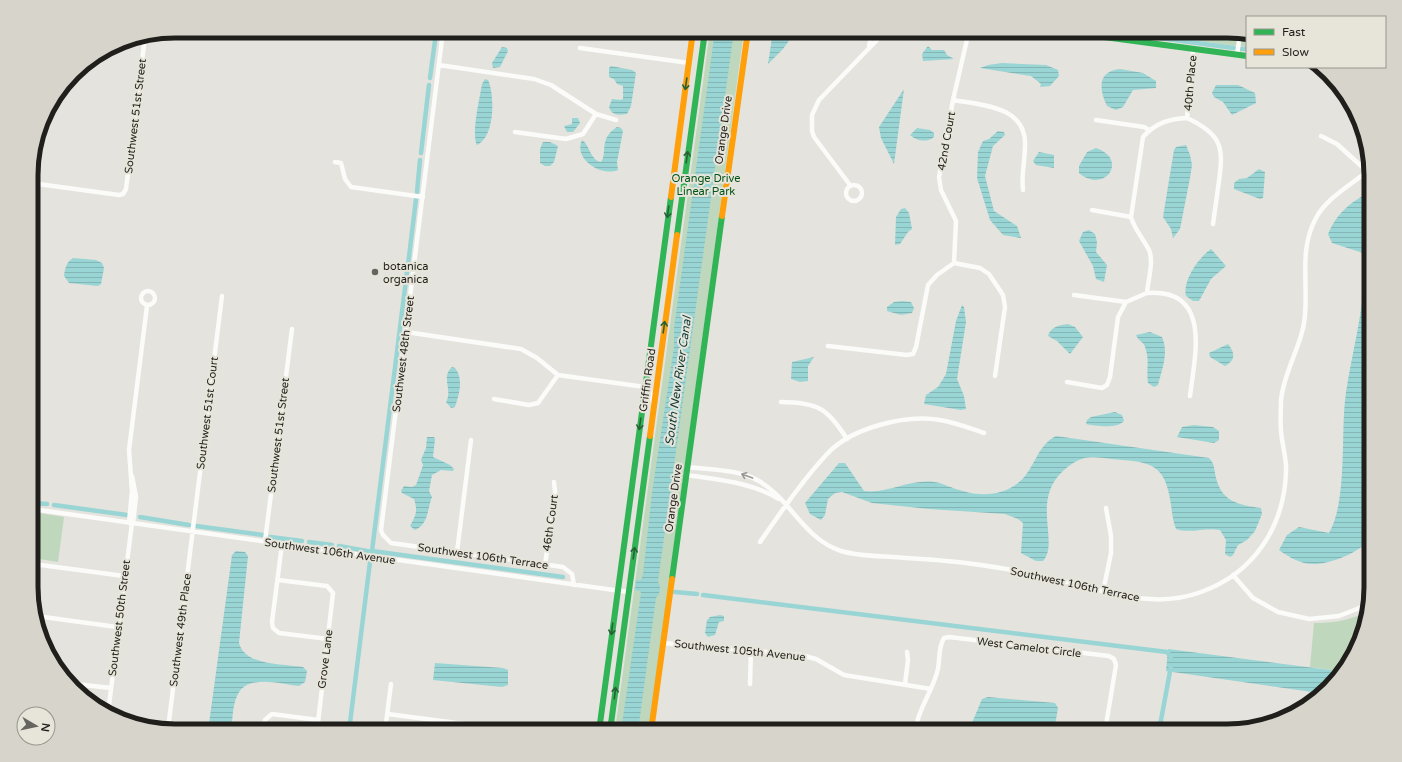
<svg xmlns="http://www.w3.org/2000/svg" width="1402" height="762" viewBox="0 0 1402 762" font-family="'Varela Round',sans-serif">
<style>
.park{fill:#bed7bd}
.water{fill:url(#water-rules)}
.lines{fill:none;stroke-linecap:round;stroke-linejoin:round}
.canal{stroke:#99d5d4;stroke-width:4.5}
.street{stroke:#fbfbfa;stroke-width:4.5}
.fast{stroke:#30b455;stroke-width:6}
.slow{stroke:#ff9f0a;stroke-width:6}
.oneway{stroke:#276235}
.oneway2{stroke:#989896}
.poi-dot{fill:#65645f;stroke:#e7e5da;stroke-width:1.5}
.labels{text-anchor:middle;stroke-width:4;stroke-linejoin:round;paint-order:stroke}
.street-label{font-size:11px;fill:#201f1b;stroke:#e7e5da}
.park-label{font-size:11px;fill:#02531a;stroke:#e7e5da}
.poi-label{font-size:11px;fill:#201f1b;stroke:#e7e5da;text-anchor:start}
.water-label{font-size:12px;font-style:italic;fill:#0d3838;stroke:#e7e5da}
.rim{fill:none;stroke:#201f1b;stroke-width:5}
</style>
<defs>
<pattern id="water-rules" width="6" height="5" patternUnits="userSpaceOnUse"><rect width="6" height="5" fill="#99d5d4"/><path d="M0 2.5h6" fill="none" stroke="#84b6b5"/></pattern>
</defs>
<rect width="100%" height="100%" fill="#e4e3dd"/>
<path class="park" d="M710,31H744L649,731H615Z
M1117,31H1227L1247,36V47Z
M32,512L64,517L58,562L40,559L32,562Z
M1362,614L1364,617L1356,651L1338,671L1310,667L1314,623C1332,623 1346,621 1362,614Z"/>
<path class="water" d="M715,31H734L659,574L658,582L660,586L659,594L656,598L638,731H621L641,593L640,591L635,590L636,580H641L643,574L652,493L674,347V328Z
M773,31H796L783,49L768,64Z
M928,46L932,50H944L947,55L954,59L923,61L922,54Z
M502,47L507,48L508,51L500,67L493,68L492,63Z
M1002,63L1046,65L1058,70L1059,76L1050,86L1040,87L1041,84L1031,76L980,68L988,65Z
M611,66L632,70L636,73L631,106L627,114C618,115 612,116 609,107L612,99L621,100L623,99V86L617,84L614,79L609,77V68Z
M1120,69L1143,73L1156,81V88L1133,90L1123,107L1116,110L1107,106C1099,90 1097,71 1120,69Z
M485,79L488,80C495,95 495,137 477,145C471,135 480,97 482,84Z
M1216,85H1238L1255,93L1256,103L1232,115L1223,102L1214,97L1212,93Z
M904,89L894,164L881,138L879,127Z
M572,118H578L580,123L573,132H567L564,126L572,124Z
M617,127L621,128L623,131L617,162L618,170C602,177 573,160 582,140C590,145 590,160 601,162C608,153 598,139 617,127Z
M917,128L930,130L934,133V137C927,143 916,141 910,135Z
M998,131L1004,132L1005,135L993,146L985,176L994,211L1017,226L1021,238L1003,235L990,220L977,178L978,152L983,141L989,139Z
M543,142H550L558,146L554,162L550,166H545L540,163V149Z
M1186,145L1190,155L1192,165L1190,178L1180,229L1173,238L1171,229L1163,217L1174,150L1176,147Z
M1096,148C1129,159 1105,195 1079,173V166L1087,152Z
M1039,152L1054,155V168L1036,165L1033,161Z
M1259,169L1265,172L1263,198L1260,199L1234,189V183L1239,179L1247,178Z
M1366,194L1370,195L1371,537C1365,550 1331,564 1316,564C1302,565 1290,558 1279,550L1287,535L1299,527L1329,533C1347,502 1341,437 1345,401C1351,351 1368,303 1363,253L1332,243L1328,234C1337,214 1347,205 1366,194Z
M905,208L909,213L912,229L908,232L900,244L895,245L896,217L901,209Z
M1089,230L1095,234L1097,242L1096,252L1107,265L1104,282L1096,279L1093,266L1079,241L1083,232Z
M1211,249L1226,266L1211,279L1199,301H1193L1186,296C1182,281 1199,257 1211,249Z
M73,258L96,260L102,263L104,268L101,284L98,286L69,283L64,276C65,269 66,262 73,258Z
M902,301L911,302L914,308L912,313L901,315L887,311V307L894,302Z
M962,305L964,307L966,322L957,379L964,396L966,409L961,410L924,404L926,395L938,387L946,374L956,321Z
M1068,324L1075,327L1083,337L1070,354L1057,341L1048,336C1050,327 1060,325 1068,324Z
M1150,332L1162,337C1169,353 1162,369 1158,385L1154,387L1148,383C1146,370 1150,360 1145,347C1144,342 1138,341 1136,335Z
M1228,344C1235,353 1236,360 1225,366L1210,357L1209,353Z
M814,357L808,366V381L800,382L791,379L792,362Z
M452,367L455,368C464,379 459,395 455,407L451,408L446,402C447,400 448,398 448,396C450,386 442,376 452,367Z
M1115,412L1122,415L1124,421C1117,429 1096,426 1086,424L1087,420L1091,417Z
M1194,425L1213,427L1219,431V440L1214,443L1177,437L1182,427Z
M1056,436L1209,458C1215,464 1214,470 1216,478C1222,502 1239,505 1261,508L1262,514L1255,531L1247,540L1238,545L1233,555L1230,557L1225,554L1226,540L1220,530C1205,527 1191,534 1176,529C1172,519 1172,509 1170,499C1164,460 1144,462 1111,459C1090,456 1081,455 1064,470C1030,500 1060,542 1043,561H1036L1021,553L1023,523L1018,519L1005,514L929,509L872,503L842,492L835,493L828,499L825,515L821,520L810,514L805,503L839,463H845L864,491C888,494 909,479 934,482C943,483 953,489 963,491C982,497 1003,495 1018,483C1035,470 1036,446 1056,436Z
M427,437H434L435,439L433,457L450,465L454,469L453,471L441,470L432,475L429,491L432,497C427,509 429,524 415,530L410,526C416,515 418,511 414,499L402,493L401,491L404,486L412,487L416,485L420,474L423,465L421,460L426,448Z
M236,551L245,552L248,556L239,643C245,666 283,664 303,667L307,671L305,682L299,686C281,684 248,674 238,694C232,705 233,719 231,731H208L232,555Z
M720,615L724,616V621L719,622L715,635L708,637L705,633L707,620L710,617Z
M1168,649L1338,671L1319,693L1166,671Z
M435,663L503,668L508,670V685L502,687L433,680Z
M988,697L1055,703L1058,708L1054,731H992L973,728L972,723L982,699Z"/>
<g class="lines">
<path class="canal" d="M1108,31L1234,48
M1241,49H1247
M430,78L436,33
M421,153L429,85
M417,192L420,160
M408,265L416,199
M407,272L372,551L563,577
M32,503L47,504
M54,505L127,515
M140,517L189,525
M196,526L263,535
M270,537L302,541
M309,542L332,545
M339,546L372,552
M675,592L697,594
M703,595L1167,652L1171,657
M349,731L370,562
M1159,731L1171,666"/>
<path class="street" d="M443,31L381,530L383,535L391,543L563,567L572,574L574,585
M869,46L872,31
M580,48L689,63
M1237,55L1240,34
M439,65L534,79L551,85L596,114L616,120
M953,100C982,105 1027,106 1025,146C1025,161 1021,175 1023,190
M1187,118C1221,134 1224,146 1219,181C1217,195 1215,210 1213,224
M1187,118L1193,49
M1096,120L1144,127L1149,130
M515,132L566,139L583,134L596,114
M1321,136L1337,144L1370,174
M335,162L341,163L345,179L351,187L423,197
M31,183L119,195L123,194L126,189L145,37
M846 193a8 8 0 1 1 16 0a8 8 0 1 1-16 0Z
M850,185L814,137L812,131V115L819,100L877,40L881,31
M1092,210L1131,217
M954,263L980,268L989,274L1003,295L1005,307L995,376
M141 298a7 7 0 1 1 14 0a7 7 0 1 1-14 0Z
M1147,293C1212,288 1195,355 1190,396
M1074,295L1126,302
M406,332L521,349L537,358L558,375L645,387L650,391L653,402
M828,346L907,355L913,354L916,347L928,285L937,275L954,263L956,221L941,190L939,177L953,100L969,31
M1067,382L1102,388L1107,385L1110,377L1118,317L1126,302L1147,293C1148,280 1154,261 1149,250C1143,238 1134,229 1131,217L1143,137C1155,123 1169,119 1187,118
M494,399L529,405L538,403L558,375
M781,402C818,402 828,409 847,439
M688,467C711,470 738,469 759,481C791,500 804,539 841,551C858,556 876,556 893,557C917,559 942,560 966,563C997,567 1028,572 1058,580C1106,591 1153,610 1201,592C1254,573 1284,527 1286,472C1287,459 1282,445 1281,431C1280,421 1281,410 1281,400C1284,370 1303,344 1305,315C1308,281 1299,249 1316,218C1327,197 1353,184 1370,169
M687,475C719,480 751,482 779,499
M132,476L136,497L133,523
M32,509L628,592
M129,523L132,491L129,450L147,306
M265,541L292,329
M760,542C781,512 802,481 827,454C851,428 905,414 940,420C954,422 969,428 984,433
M282,544L272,622L273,628L279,633L328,639
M457,552L471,440
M545,565L555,492L554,482
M32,571L41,565L124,576
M1233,575L1253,598L1278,612L1309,619L1339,616L1367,605
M278,580L327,586L333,593L317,731
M1103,592L1111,553V536L1106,508
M36,616L117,627
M663,643L801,655L816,659L844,675L931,689
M75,684L111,688
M750,684L751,650
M905,684L908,660L907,652
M108,713L132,523
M388,714L517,731
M168,729L222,296
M263,731L265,720L272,714L318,720
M385,731L391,684
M915,731C918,708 933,691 938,669C940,659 938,648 944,638L949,637L1109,656L1114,659L1116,665L1105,731"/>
<path class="fast" d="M1059,31L1247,56
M677,235L705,31
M672,579L722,216
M599,731L671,197
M610,731L650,436"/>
<path class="slow" d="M671,197L693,31
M722,216L748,31
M650,436L677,235
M651,731L672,579"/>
</g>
<defs><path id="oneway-shaft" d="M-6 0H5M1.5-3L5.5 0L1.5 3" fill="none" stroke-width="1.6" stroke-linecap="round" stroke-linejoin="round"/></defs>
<g class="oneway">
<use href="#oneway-shaft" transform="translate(686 84) rotate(98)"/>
<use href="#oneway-shaft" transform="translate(687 157) rotate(-82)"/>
<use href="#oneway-shaft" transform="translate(668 212) rotate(98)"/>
<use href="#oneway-shaft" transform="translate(664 327) rotate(-82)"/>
<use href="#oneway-shaft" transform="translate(640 424) rotate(98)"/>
<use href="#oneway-shaft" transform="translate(634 553) rotate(-82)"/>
<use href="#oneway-shaft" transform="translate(612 629) rotate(97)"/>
<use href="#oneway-shaft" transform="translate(615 693) rotate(-83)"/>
</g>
<use class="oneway2" href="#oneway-shaft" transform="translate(747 476) rotate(-160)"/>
<circle class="poi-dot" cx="375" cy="272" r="4"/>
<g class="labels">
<g class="street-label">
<text transform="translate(1190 83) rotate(-85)" y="4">40th Place</text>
<text transform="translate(135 116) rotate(-83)" y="4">Southwest 51st Street</text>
<text transform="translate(723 130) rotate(-82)" y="4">Orange Drive</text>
<text transform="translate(946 141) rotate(-80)" y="4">42nd Court</text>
<text transform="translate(403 354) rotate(-83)" y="4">Southwest 48th Street</text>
<text transform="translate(647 380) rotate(-82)" y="4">Griffin Road</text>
<text transform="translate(207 413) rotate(-83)" y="4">Southwest 51st Court</text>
<text transform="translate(278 435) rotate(-83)" y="4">Southwest 51st Street</text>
<text transform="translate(673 498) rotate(-82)" y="4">Orange Drive</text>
<text transform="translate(550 523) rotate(-82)" y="4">46th Court</text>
<text transform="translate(330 551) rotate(8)" y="4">Southwest 106th Avenue</text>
<text transform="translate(483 556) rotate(8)" y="4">Southwest 106th Terrace</text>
<text transform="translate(1075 584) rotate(12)" y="4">Southwest 106th Terrace</text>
<text transform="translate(119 618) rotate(-83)" y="4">Southwest 50th Street</text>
<text transform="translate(180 630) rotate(-83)" y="4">Southwest 49th Place</text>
<text transform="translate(1029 647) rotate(7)" y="4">West Camelot Circle</text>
<text transform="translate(740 650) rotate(6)" y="4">Southwest 105th Avenue</text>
<text transform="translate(325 659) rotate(-83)" y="4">Grove Lane</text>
</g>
<g class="park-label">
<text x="706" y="182">Orange Drive<tspan x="706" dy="13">Linear Park</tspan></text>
</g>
<g class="poi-label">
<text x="383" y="270">botanica<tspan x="383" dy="13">organica</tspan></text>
</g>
<g class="water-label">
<text transform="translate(678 381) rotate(-82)" y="4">South New River Canal</text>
</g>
</g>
<path d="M0 0H1402V762H0ZM175 38H1227A137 137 0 0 1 1364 175V587A137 137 0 0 1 1227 724H175A137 137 0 0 1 38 587V175A137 137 0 0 1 175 38Z" fill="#d7d5cb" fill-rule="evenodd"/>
<path class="rim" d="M175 38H1227A137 137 0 0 1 1364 175V587A137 137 0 0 1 1227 724H175A137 137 0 0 1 38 587V175A137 137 0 0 1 175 38Z"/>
<rect x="1246" y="16" width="140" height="52" fill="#e7e5da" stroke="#97968e"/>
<rect x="1254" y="29" width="20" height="6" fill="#30b455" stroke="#97968e"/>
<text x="1282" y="36" font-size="12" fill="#201f1b">Fast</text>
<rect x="1254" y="49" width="20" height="6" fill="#ff9f0a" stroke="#97968e"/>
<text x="1282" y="56" font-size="12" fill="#201f1b">Slow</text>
<g transform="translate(36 726) rotate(99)"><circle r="19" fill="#e7e5da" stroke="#97968e"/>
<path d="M0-3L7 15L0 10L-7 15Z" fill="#65645f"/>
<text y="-6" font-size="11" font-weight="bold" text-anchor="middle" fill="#201f1b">N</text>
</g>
</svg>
